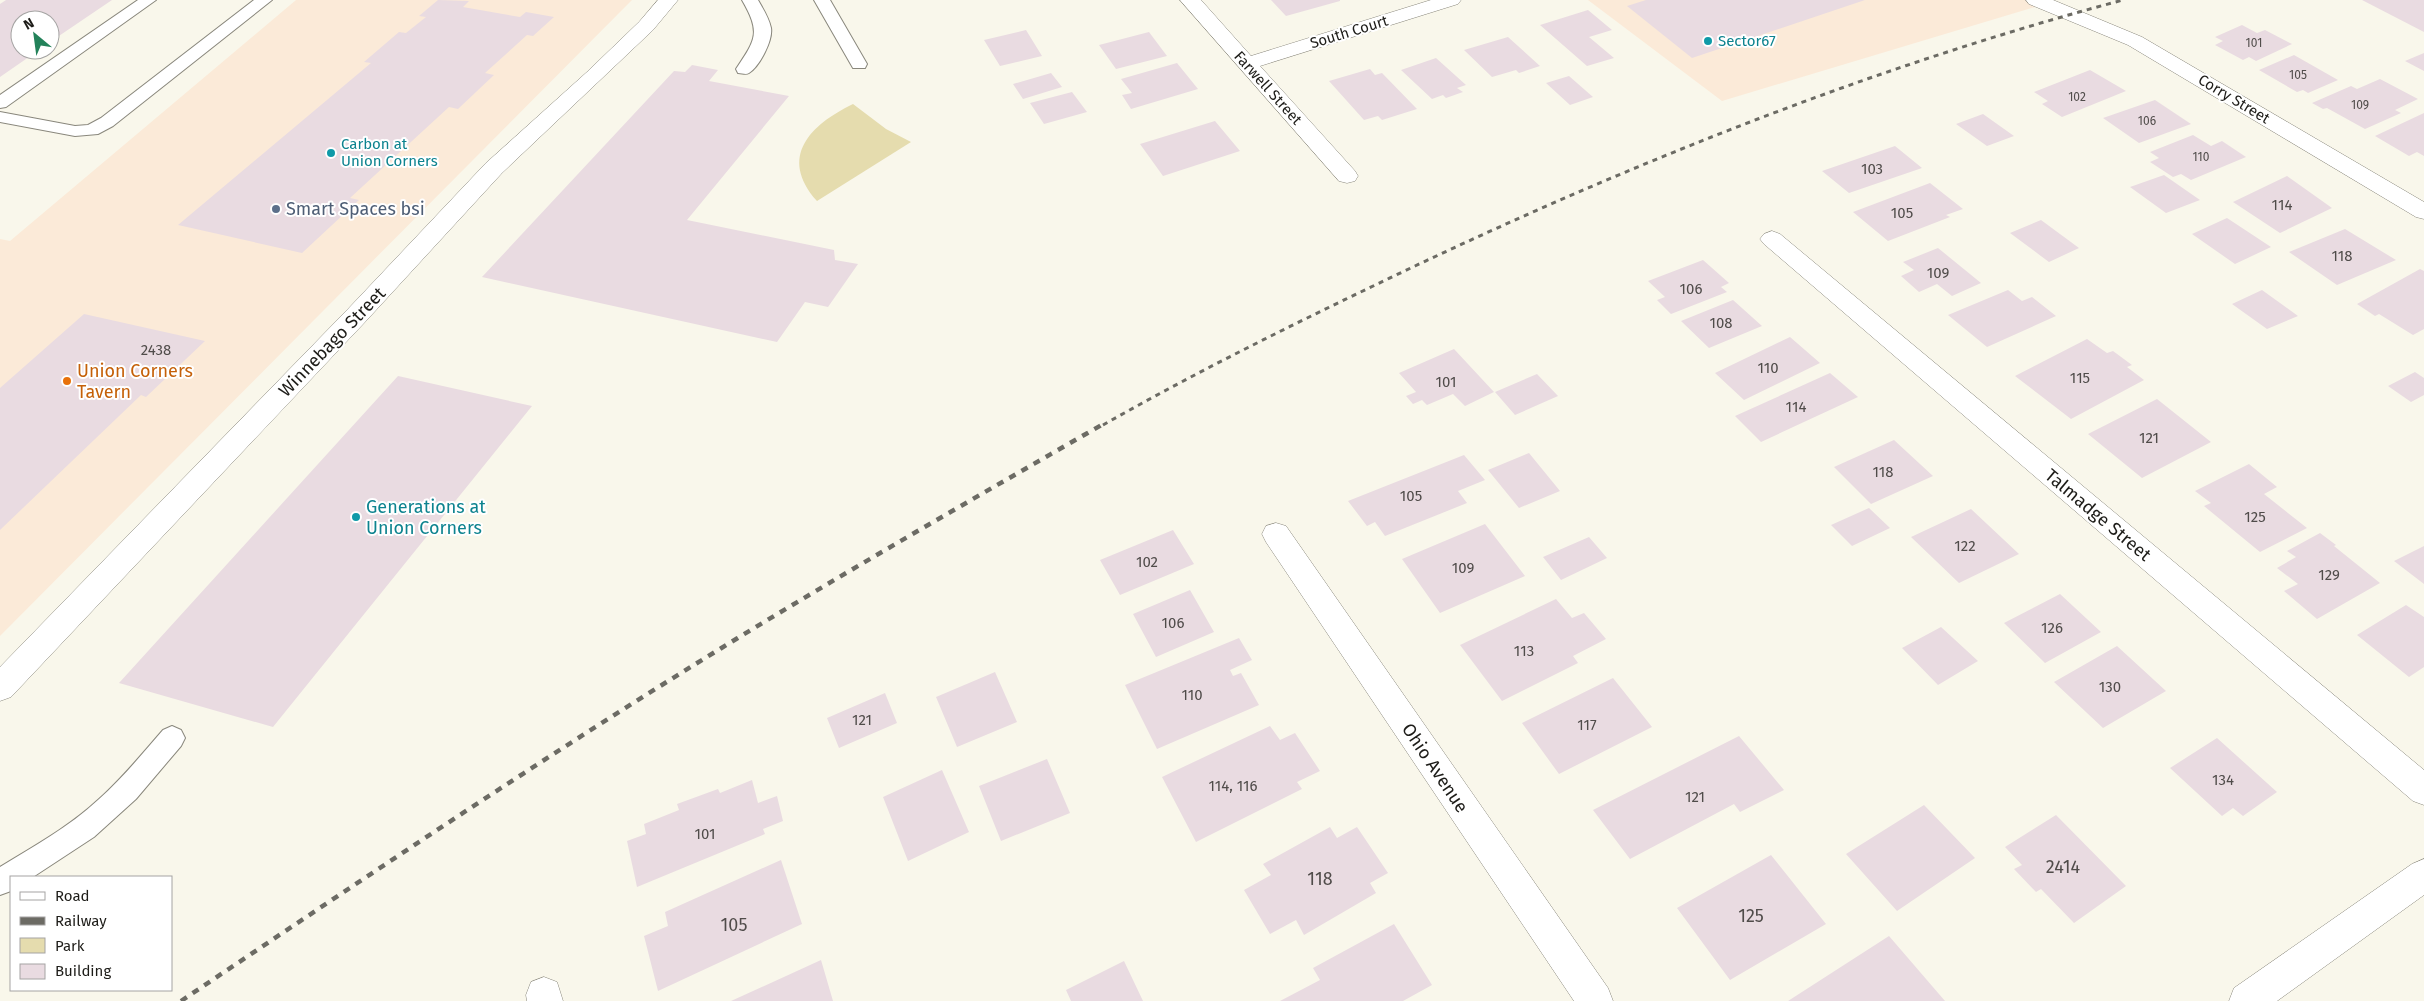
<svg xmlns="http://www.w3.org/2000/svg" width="2424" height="1001" viewBox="0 0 2424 1001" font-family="'Fira Sans',sans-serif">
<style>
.commercial{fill:#fbead8}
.green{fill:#e5dcae}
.building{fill:#e9dbe1}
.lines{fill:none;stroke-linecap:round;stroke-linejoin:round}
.lane-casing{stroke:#89877c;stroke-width:2}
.street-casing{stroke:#89877c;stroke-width:1}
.lane{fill:#fff;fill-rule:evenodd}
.street{fill:#fff;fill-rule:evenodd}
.rail-far1{stroke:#6c6b64;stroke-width:3;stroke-dasharray:5 5;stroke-linecap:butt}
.rail{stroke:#6c6b64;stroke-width:4.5;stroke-dasharray:7 7;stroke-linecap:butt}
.culture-dot{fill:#0f9aa8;stroke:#fff;stroke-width:2}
.service-dot{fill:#5c6f8a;stroke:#fff;stroke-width:2}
.food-dot{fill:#e8710a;stroke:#fff;stroke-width:2}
.labels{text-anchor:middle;stroke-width:4;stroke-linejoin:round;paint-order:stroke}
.far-number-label{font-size:12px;fill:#504c4a}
.far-street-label{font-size:15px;fill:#1d1c18;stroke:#fff}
.far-culture-label{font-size:15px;fill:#0d838f;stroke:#fff;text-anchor:start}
.number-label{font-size:15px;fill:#504c4a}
.service-label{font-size:18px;fill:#4e5e75;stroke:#fff;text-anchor:start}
.street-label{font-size:18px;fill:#1d1c18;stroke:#fff}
.food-label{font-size:18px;fill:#c56008;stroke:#fff;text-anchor:start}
.culture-label{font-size:18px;fill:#0d838f;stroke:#fff;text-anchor:start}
.near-number-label{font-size:18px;fill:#504c4a}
</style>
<rect width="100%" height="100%" fill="#f9f7eb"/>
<path class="commercial" d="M296,0H632L0,636V239L10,241Z
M1588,0H2036L2045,4L1722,101Z"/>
<path class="green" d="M853,104L886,129L911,142L817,201C778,157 810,125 853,104Z"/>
<path class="building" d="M6,0H112L50,42V20H20V50H39L0,77V4Z
M438,0L469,1L463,7L520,17L526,12L554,17L533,36L527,35L485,73L494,75L458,109L449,107L350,198L359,200L302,253L178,225L371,63L364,62L399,32L406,33L426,17L419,16Z
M1271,0H1340V1L1286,16Z
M1646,0H1865L1692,58L1627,6Z
M2362,0H2424V32Z
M1588,10L1612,30L1589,37L1614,58L1587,66L1540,25Z
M2242,25L2257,33L2265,30L2292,44L2256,61L2249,57L2243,60L2215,45L2223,41L2215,37Z
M1026,30L1042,56L1000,66L984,40Z
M1149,32L1167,56L1116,69L1099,45Z
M1508,37L1540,66L1519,73L1516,70L1492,77L1464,50Z
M2424,53V71L2405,61Z
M2294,55L2338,80L2308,93L2303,90L2297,92L2259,70Z
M1436,58L1466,85L1457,88L1463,92L1446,98L1443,95L1432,99L1401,70Z
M1177,63L1198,89L1131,109L1122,95L1132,93L1121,79Z
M692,65L718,70L709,81L789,96L687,220L834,250L835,260L858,264L828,307L805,302L777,342L482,277L674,71L685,72Z
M1370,69L1375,75L1382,73L1417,109L1382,120L1378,116L1364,120L1329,81Z
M2090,70L2126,91L2062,117L2042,104L2048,101L2034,92Z
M1051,73L1062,87L1023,99L1013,84Z
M1569,76L1593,97L1570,105L1546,83Z
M2380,79L2418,99L2395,110L2401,113L2365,129L2327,108L2323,109L2312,103L2351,86L2357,89Z
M1072,92L1087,112L1044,124L1030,103Z
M2155,100L2191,124L2139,143L2103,118Z
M2424,113V156L2417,152L2409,156L2375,136Z
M1983,114L2014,136L1987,146L1956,124Z
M1215,121L1240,151L1163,176L1140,144Z
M2193,135L2211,146L2222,141L2246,157L2191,180L2181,174L2173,177L2150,162L2159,158L2150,152Z
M1895,146L1922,168L1849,193L1822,171Z
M2164,175L2200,200L2166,213L2130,187Z
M2287,176L2332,208L2280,233L2233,202Z
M1930,183L1963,209L1946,215L1950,217L1888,241L1853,212Z
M2227,218L2271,247L2235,264L2192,234Z
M2041,220L2079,248L2049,262L2010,233Z
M2345,229L2396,260L2337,285L2289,252Z
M1938,248L1981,283L1952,296L1937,284L1919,292L1901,276L1914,270L1903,262Z
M1703,260L1729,283L1721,287L1727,292L1671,314L1657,300L1665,297L1648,281Z
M2420,269L2424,271V329L2413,335L2379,314L2375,316L2357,304Z
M2008,290L2022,301L2032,297L2056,316L1987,347L1948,315Z
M2262,290L2298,316L2267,329L2232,304Z
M1733,300L1762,326L1709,348L1681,321Z
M84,314L205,341L146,397L141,395L0,530V388Z
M1790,337L1820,363L1744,400L1715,373Z
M2087,339L2107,353L2113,351L2132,365L2127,367L2144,380L2071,419L2015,376Z
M1454,349L1494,392L1465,406L1453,394L1427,405L1422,400L1413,404L1406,396L1416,392L1399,373Z
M2415,372L2424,378V395L2411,402L2388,386Z
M1830,373L1858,397L1761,442L1735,416Z
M1537,374L1558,396L1515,415L1495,392Z
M398,376L532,406L273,727L119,683Z
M2157,399L2211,442L2142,478L2088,434Z
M1894,440L1933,476L1871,504L1834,467Z
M1529,453L1560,491L1519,508L1488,470Z
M1464,455L1485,480L1458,491L1467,503L1385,536L1375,522L1367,526L1348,501Z
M2249,464L2277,487L2264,494L2307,528L2260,552L2204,506L2211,503L2195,491Z
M1869,508L1890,528L1852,546L1831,525Z
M1971,509L2019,554L1959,583L1911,537Z
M1485,524L1525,576L1440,613L1402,559Z
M1173,530L1194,564L1120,595L1100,560Z
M2320,533L2336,545L2334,546L2380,583L2317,619L2284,591L2298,584L2277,568L2296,557L2287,551Z
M1589,537L1607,558L1561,580L1543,557Z
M2424,546V584L2394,561Z
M1190,590L1214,632L1156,657L1133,614Z
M2060,594L2101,632L2045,663L2004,623Z
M1556,599L1572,618L1584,613L1606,639L1573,656L1578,663L1502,701L1460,645Z
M2406,605L2424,617V667L2409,677L2357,635Z
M1941,627L1978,661L1938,685L1902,648Z
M1239,638L1252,660L1230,670L1233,676L1241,673L1259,705L1157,749L1125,685Z
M2117,646L2166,691L2103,728L2054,682Z
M995,672L1017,722L957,747L936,697Z
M1613,678L1652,727L1559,774L1522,723Z
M885,693L897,723L839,748L827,718Z
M1270,726L1280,740L1295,733L1320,771L1297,782L1302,789L1196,842L1162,777Z
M1739,736L1784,790L1740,812L1734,804L1630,859L1593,810Z
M2217,738L2277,792L2243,816L2233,808L2222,816L2170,768Z
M1047,759L1070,813L1001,841L979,786Z
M942,770L969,832L908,861L883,797Z
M752,780L758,803L777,796L783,821L763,829L765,834L637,887L627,841L646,834L644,824L679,810L677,804L718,789L720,793Z
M1924,805L1975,858L1897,911L1846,854Z
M2056,815L2126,886L2074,923L2041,889L2036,892L2014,869L2022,865L2005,847Z
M1330,827L1337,838L1357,827L1388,873L1370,883L1376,893L1304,935L1296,920L1270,934L1244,890L1271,875L1263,864Z
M1771,855L1826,924L1730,980L1677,908Z
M781,860L802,924L658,991L644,936L668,926L665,912Z
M1394,924L1432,985L1403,1001H1280L1320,980L1313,968Z
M1889,936L1945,1001H1788Z
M821,960L833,1001H731Z
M1124,961L1143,1001H1071L1066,990Z"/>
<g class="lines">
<defs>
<path id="lane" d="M138,0H156L6,107L0,108V95Z
M254,0H272L113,126L98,134L75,136L0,122V112L75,126L88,125L101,118Z
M742,0H758C763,9 769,18 771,28C773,40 760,66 749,73C746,75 742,73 738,73L736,69C756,39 761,33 742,0Z
M814,0H830L867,64L865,68H853Z
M172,726L181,730L185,738L181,746L136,799L94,837L33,877H11V891L0,895V867C34,846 69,827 98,800C122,779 142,754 163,730Z"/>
<path id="street" d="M658,0H678L653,30L502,173L366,321L11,697L0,701V667L348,309L486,163L587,72L639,22Z
M1180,0H1201L1251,56L1431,0H1461L1458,4L1260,66L1355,171L1358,176L1355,181L1347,183L1339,181Z
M2026,0H2053L2142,37L2424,202V219L2416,217L2128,45L2029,4Z
M1772,231L1780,234L2424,770V805L2413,801L1764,244L1760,239L1764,234Z
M1276,523L1286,526L1608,988L1613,1001H1574L1266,542L1262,534L1266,526Z
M2424,859V895L2277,1001H2229L2234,988L2412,864Z
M544,977L557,982L563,1001H527L526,995L531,982Z"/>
</defs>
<use href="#lane" class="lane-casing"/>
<use href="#street" class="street-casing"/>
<use href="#lane" class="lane"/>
<use href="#street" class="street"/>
<path class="rail-far1" d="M1103,425C1205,367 1310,316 1415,266C1644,158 1879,65 2123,0"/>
<path class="rail" d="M181,1001C366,877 551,752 741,636C861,563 983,493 1105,423"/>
</g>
<g class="culture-dot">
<circle cx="1708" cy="41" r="5"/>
<circle cx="331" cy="153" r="5"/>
<circle cx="356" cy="517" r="5"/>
</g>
<circle class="service-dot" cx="276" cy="209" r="5"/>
<circle class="food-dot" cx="67" cy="381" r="5"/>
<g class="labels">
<g class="far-number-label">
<text x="2254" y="47">101</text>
<text x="2298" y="79">105</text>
<text x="2077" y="101">102</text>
<text x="2360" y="109">109</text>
<text x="2147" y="125">106</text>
<text x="2201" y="161">110</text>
</g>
<g class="far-street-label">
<text transform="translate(1349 32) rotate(-17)" y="5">South Court</text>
<text transform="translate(1268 88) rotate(48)" y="5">Farwell Street</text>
<text transform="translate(2234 99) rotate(31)" y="5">Corry Street</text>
</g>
<g class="far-culture-label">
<text x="1718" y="46">Sector67</text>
<text x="341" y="149">Carbon at<tspan x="341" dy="17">Union Corners</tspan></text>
</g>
<g class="number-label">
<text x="1872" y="174">103</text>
<text x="2282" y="210">114</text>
<text x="1902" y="218">105</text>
<text x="2342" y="261">118</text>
<text x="1938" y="278">109</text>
<text x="1691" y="294">106</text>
<text x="1721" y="328">108</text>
<text x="156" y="355">2438</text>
<text x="1768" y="373">110</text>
<text x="2080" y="383">115</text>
<text x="1446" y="387">101</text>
<text x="1796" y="412">114</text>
<text x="2149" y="443">121</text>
<text x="1883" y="477">118</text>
<text x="1411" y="501">105</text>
<text x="2255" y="522">125</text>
<text x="1965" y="551">122</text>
<text x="1147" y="567">102</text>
<text x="1463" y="573">109</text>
<text x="2329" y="580">129</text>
<text x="1173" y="628">106</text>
<text x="2052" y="633">126</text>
<text x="1524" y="656">113</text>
<text x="2110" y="692">130</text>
<text x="1192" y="700">110</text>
<text x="862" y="725">121</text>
<text x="1587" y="730">117</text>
<text x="2223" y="785">134</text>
<text x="1233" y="791">114, 116</text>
<text x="1695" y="802">121</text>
<text x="705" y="839">101</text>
</g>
<g class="service-label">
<text x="286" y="215">Smart Spaces bsi</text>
</g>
<g class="street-label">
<text transform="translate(332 342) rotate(-46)" y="6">Winnebago Street</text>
<text transform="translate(2098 515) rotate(40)" y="6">Talmadge Street</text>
<text transform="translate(1435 768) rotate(56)" y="6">Ohio Avenue</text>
</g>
<g class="food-label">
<text x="77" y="377">Union Corners<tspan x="77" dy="21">Tavern</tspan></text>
</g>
<g class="culture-label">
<text x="366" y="513">Generations at<tspan x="366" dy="21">Union Corners</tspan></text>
</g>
<g class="near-number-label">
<text x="2063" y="873">2414</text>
<text x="1320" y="885">118</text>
<text x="1751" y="922">125</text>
<text x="734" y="931">105</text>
</g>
</g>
<rect x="10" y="876" width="162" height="115" fill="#ffffff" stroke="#a5a4a3"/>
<rect x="20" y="892" width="25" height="8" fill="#ffffff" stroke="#a5a4a3"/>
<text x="55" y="901" font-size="15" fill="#1d1c18">Road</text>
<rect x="20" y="917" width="25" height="8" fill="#6c6b64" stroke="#a5a4a3"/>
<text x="55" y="926" font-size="15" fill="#1d1c18">Railway</text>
<rect x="20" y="938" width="25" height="15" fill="#e5dcae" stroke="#a5a4a3"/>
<text x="55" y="951" font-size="15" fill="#1d1c18">Park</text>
<rect x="20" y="964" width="25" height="15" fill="#e9dbe1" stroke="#a5a4a3"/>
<text x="55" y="976" font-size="15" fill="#1d1c18">Building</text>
<g transform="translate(35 35) rotate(331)"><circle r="24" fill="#ffffff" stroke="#a5a4a3"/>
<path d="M0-4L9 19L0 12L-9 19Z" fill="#23825a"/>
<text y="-8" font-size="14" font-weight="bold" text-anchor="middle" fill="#1d1c18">N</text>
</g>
</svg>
